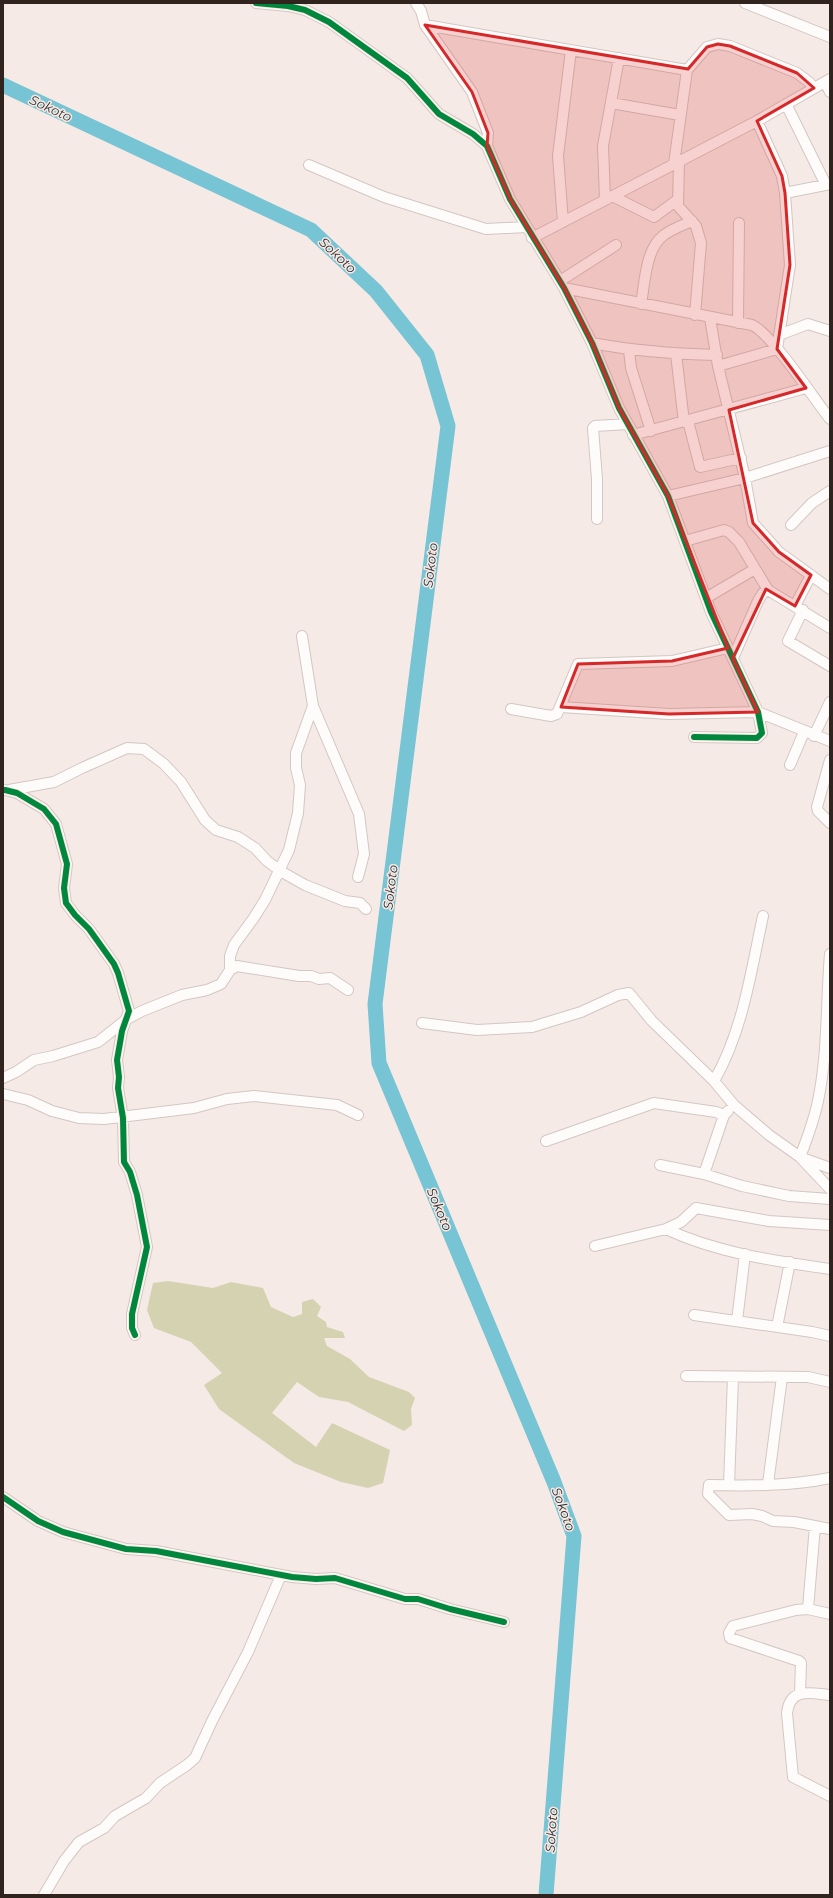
<svg xmlns="http://www.w3.org/2000/svg" width="833" height="1898" viewBox="0 0 833 1898" font-family="Montserrat,sans-serif">
<style>
.green{fill:#d4d2b1}
.lines{fill:none;stroke-linecap:round;stroke-linejoin:round}
.river{stroke:#77c4d4;stroke-width:15}
.minor-casing{stroke:#d2c7c2;stroke-width:12}
.minor{stroke:#fefcfb;stroke-width:10}
.cycleway-casing{stroke:#fce7e0;stroke-width:8}
.cycleway{stroke:#00873e;stroke-width:6}
.marked{fill:#d62828;fill-opacity:0.2;stroke:#d62828;stroke-width:3;stroke-linejoin:round}
.labels{text-anchor:middle;stroke-width:3;stroke-linejoin:round;paint-order:stroke}
.water-label{font-size:13px;font-style:italic;fill:#1b2f35;stroke:#fce7e0}
</style>
<rect width="100%" height="100%" fill="#f6eae6"/>
<path class="green" d="M168,1281L213,1288L231,1282L263,1288L271,1307L293,1317L302,1314V1302L313,1299L321,1307L317,1316L326,1322L327,1327L343,1332L345,1338H324L327,1346L350,1359L369,1377L409,1392L415,1398L411,1409L412,1425L404,1431L348,1402L319,1397L297,1382L272,1413L316,1447L332,1423L390,1450L383,1483L368,1488L341,1482L294,1463L219,1409L204,1385L222,1373L191,1342L154,1328L147,1310L153,1283Z"/>
<g class="lines">
<path class="river" d="M3,85L311,230L376,291L427,355L448,426L375,1004L379,1063L554,1482L574,1536L546,1895"/>
<defs>
<path id="minor" d="M256,3L288,6L305,10L329,22L407,78L439,114L473,134L487,146L510,199L564,288L592,343L619,408L668,496L711,612L758,712L762,733L757,738L694,737
M416,3L421,11L425,25L472,92L488,133L487,146
M745,3L830,37
M425,25L687,70
M825,82L830,92
M611,103L680,115
M786,104L826,185
M757,121L782,176L785,193L790,265L777,349
M679,162L678,206L696,226L701,243L695,315
M674,164L687,70L707,47L718,44L730,46L797,73L809,82L814,88
M309,165L384,197L486,229L527,227
M785,193L830,184
M612,196L654,217L677,200
M605,200L603,146L619,58
M563,222L558,156L571,50
M532,238L757,121L830,79
M560,281L616,245
M564,288L752,325C772,334 814,399 830,419
M641,304C645,283 645,249 664,235C672,229 683,225 692,221
M710,318L718,366L745,478L753,523L779,552L830,589
M738,323L739,223
M779,335L808,324L830,331
M592,343C634,351 675,354 717,355
M629,350L631,368L651,431
M676,354L684,422
M718,366L777,349
M688,421L700,467L741,458
M633,435L806,388
M668,496L745,478L830,451
M597,519V479L593,428L595,426L628,424
M791,525L812,503L830,491
M685,541L724,530L729,532L739,542L768,590L830,628
M706,598L755,569
M795,606L811,575
M803,610L788,641L830,666
M302,636L313,706L359,814L364,854L358,877
M733,658L758,601L763,593L768,590
M561,707L669,714L758,712L830,741
M511,709L551,716L557,714L578,664L672,661L728,648
M814,736L830,702
M830,760L817,807L818,811L830,823
M790,765L804,732
M5,790L17,793L44,809L56,824L67,864L64,888L66,903L75,915L89,929L114,964L118,973L129,1011L122,1031L120,1043L117,1060L119,1077L118,1088L123,1118L124,1162L130,1172L137,1195L147,1247L132,1314V1328L135,1335
M9,790L54,782L82,768L127,748L144,749L164,764L181,782L205,820L216,830L238,837L255,848L267,861L282,872L305,885L345,901L360,903L366,909
M230,970V956L234,945L253,919L265,900L289,850L298,813L300,785L296,768V753L313,706
M422,1023L477,1030L532,1027L581,1012L618,995L629,993L652,1021L714,1081L734,1105L769,1135L800,1157L830,1189
M3,1078L16,1072L34,1060L53,1056L98,1042L127,1019L142,1011L182,995L207,990L221,984L230,970L237,966L299,976H311L319,979L330,978L348,990
M714,1081C743,1031 751,971 763,916
M3,1094L28,1100L52,1111L79,1118L104,1119L194,1108L227,1099L254,1096L337,1105L358,1115
M546,1141L654,1103L716,1112L724,1115
M800,1157C807,1139 814,1120 818,1101C828,1053 826,1002 830,954
M802,1158L830,1168
M660,1165L704,1174L742,1186L789,1196L830,1199
M704,1174L724,1115L728,1111
M666,1229C717,1253 775,1261 830,1269
M595,1246L666,1229L681,1222L696,1208L769,1221L830,1225
M694,1315L812,1332L830,1336
M737,1321L745,1254
M777,1327L790,1262
M686,1376L808,1377L830,1382
M830,1478C791,1486 749,1486 709,1485L708,1494L729,1515L752,1514L762,1516L773,1521L794,1522L830,1529
M768,1484L782,1377
M729,1485L733,1377
M3,1497L38,1521L63,1532L126,1549L156,1551L292,1577L316,1579L335,1578L405,1599H418L450,1609L504,1622
M808,1609L815,1526
M800,1694L801,1663L799,1661L730,1638L729,1633L733,1626L796,1610L808,1609L830,1614
M830,1695C810,1693 790,1687 787,1713L793,1777L830,1796
M44,1895L64,1861L79,1842L104,1828L115,1816L146,1798L160,1783L187,1765L195,1758L212,1721L248,1652L281,1575"/>
</defs>
<use href="#minor" class="minor-casing"/>
<use href="#minor" class="minor"/>
<defs>
<path id="cycleway" d="M256,3L288,6L305,10L329,22L407,78L439,114L473,134L487,146L510,199L564,288L592,343L619,408L668,496L711,612L758,712L762,733L757,738L694,737
M5,790L17,793L44,809L56,824L67,864L64,888L66,903L75,915L89,929L114,964L118,973L129,1011L122,1031L120,1043L117,1060L119,1077L118,1088L123,1118L124,1162L130,1172L137,1195L147,1247L132,1314V1328L135,1335
M3,1497L38,1521L63,1532L126,1549L156,1551L292,1577L316,1579L335,1578L405,1599H418L450,1609L504,1622"/>
</defs>
<use href="#cycleway" class="cycleway-casing"/>
<use href="#cycleway" class="cycleway"/>
</g>
<path class="marked" d="M425,25L688,69L707,47L718,44L730,46L797,73L814,88L757,121L782,176L785,193L790,265L777,349L806,388L729,410L753,523L779,552L811,575L795,606L766,589L733,658L758,712L669,714L561,707L578,664L672,661L728,648L668,496L619,408L592,343L564,288L510,199L487,146L488,133L472,92Z"/>
<g class="labels">
<g class="water-label">
<text transform="translate(51 108) rotate(25)" y="5">Sokoto</text>
<text transform="translate(338 255) rotate(43)" y="5">Sokoto</text>
<text transform="translate(430 565) rotate(-83)" y="5">Sokoto</text>
<text transform="translate(390 887) rotate(-83)" y="5">Sokoto</text>
<text transform="translate(440 1209) rotate(67)" y="5">Sokoto</text>
<text transform="translate(564 1509) rotate(70)" y="5">Sokoto</text>
<text transform="translate(551 1830) rotate(-86)" y="5">Sokoto</text>
</g>
</g>
<rect width="833" height="1898" fill="none" stroke="#31241f" stroke-width="8"/>
</svg>
